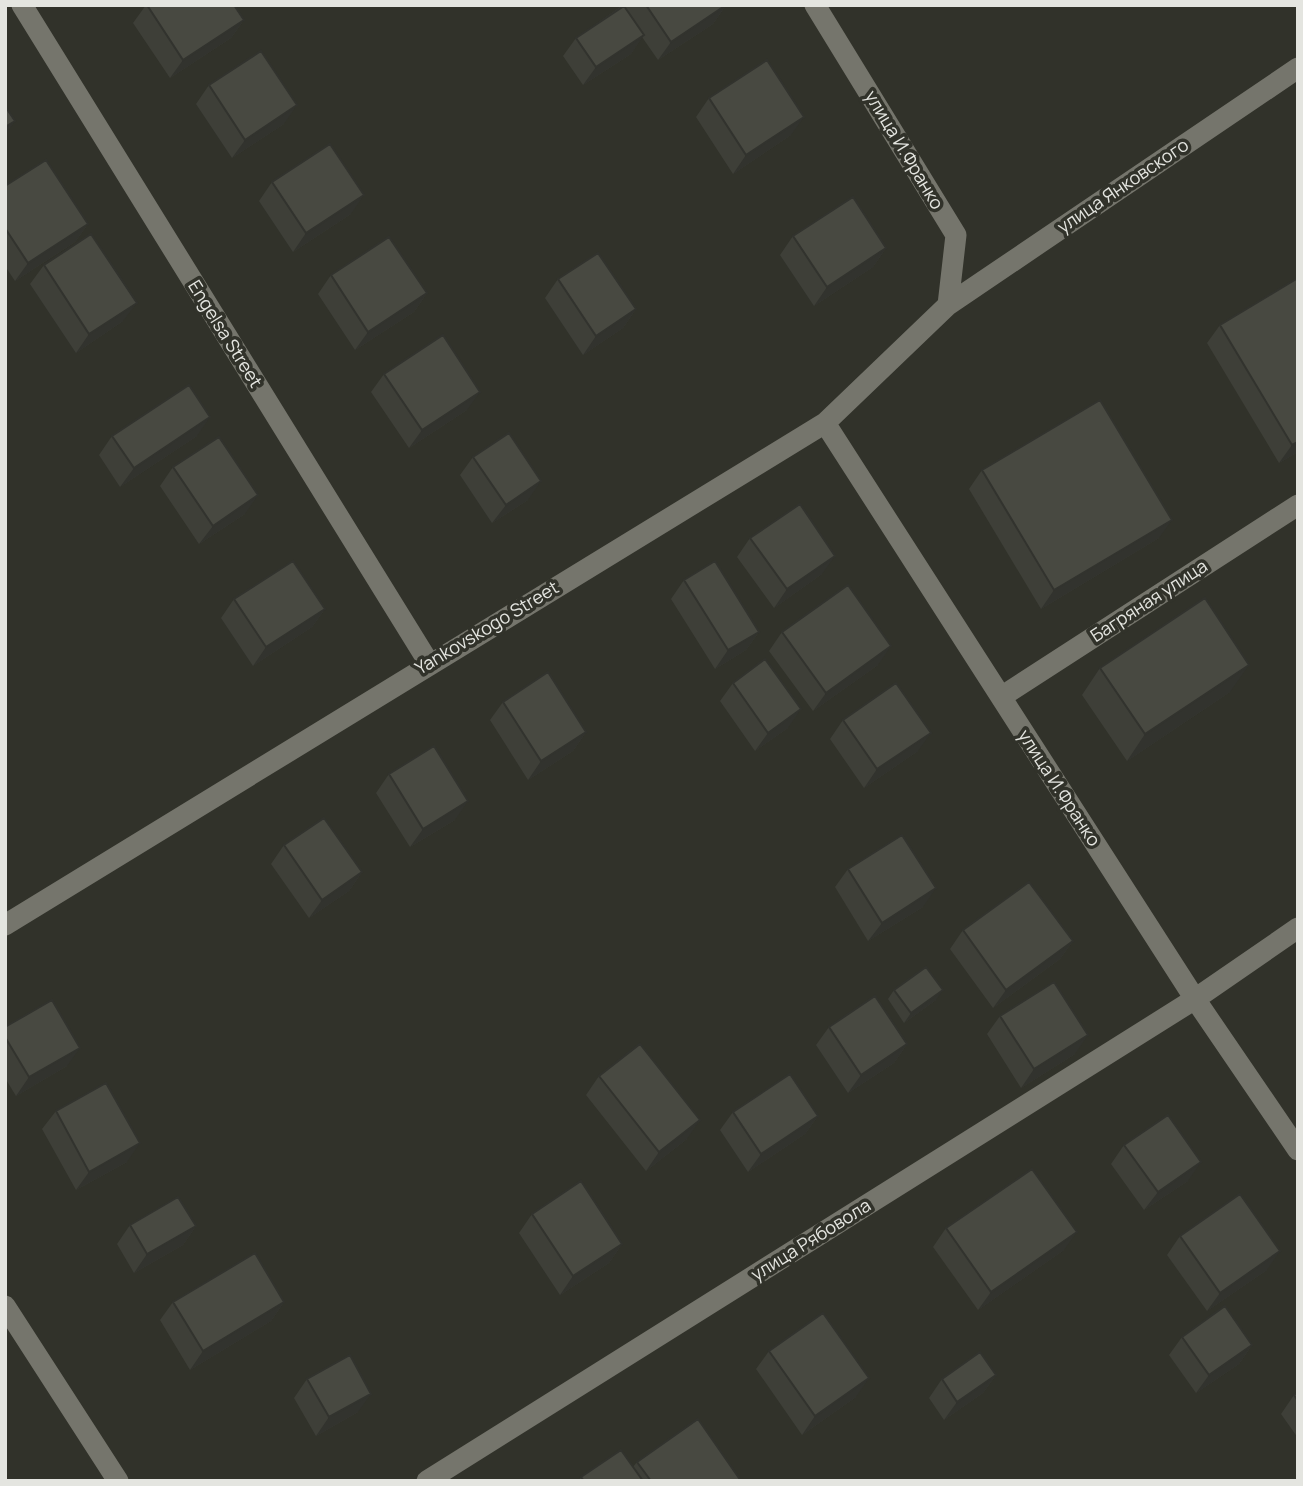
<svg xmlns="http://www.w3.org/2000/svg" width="1303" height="1486" viewBox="0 0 1303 1486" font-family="Manrope,sans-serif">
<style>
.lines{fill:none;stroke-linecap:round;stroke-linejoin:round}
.street{stroke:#75756c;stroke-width:21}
.wall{fill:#3e3f38}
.shaded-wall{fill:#32332e}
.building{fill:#484941;stroke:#32332e;stroke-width:2}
.labels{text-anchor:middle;stroke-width:7;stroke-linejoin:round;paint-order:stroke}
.street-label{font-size:18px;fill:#e4e5e0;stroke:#31322a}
</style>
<rect width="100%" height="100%" fill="#31322a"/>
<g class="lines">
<path class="street" d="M22,5L429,663
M815,5L956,235L948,305
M825,423L1195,999L1298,1150
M1001,697L1298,505
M5,925L825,423L948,305L1298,68
M5,1306L118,1481
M427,1481L1195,999L1298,928"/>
</g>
<path class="wall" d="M146,5H234L244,20L231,38L170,78L133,23Z
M623,5H726L713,24L658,60L642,37L631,54L583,85L563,56L576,38Z
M209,85L284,124L232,158L196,104Z
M709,98L791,135L733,174L696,117Z
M272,182L351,214L293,252L259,201Z
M5,186L88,224L75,242L15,281L5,266Z
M793,236L886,248L873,267L814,306L780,255Z
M44,265L123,321L76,353L30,284Z
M331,275L427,293L414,312L355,350L318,294Z
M558,279L636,309L623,328L583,355L545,298Z
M1220,325L1298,452L1279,463L1207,343Z
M384,374L467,410L409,448L371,392Z
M112,436H197L120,487L99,455Z
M473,457L528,500L492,523L460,475Z
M173,467L245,514L199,544L160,486Z
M982,470L1159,538L1041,609L969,489Z
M750,538L822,574L774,608L737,557Z
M684,580L759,632L746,650L715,669L671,599Z
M234,599L325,609L312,627L253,666L221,618Z
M782,632L878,665L813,711L769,651Z
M1100,668L1230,692L1127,761L1082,695Z
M733,683L788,728L755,751L720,701Z
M503,702L586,732L573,751L528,780L490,720Z
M843,720L918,751L864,788L830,739Z
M389,774L455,820L410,847L376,793Z
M284,845L362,872L349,891L309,918L271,864Z
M848,869L923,907L868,941L835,887Z
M963,930L1073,941L1060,959L993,1008L950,949Z
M894,990L936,1000L904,1023L888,999Z
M1000,1016L1075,1054L1021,1088L987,1034Z
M5,1027L67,1066L16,1096L5,1078Z
M829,1027L907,1044L894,1063L848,1093L816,1045Z
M599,1076L687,1139L646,1171L586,1095Z
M56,1111L127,1162L76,1190L42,1129Z
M733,1112L818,1116L805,1134L748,1172L720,1130Z
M1124,1145L1188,1181L1144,1210L1111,1164Z
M532,1214L622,1244L609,1263L560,1295L519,1233Z
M130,1225L196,1226L183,1245L134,1273L117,1244Z
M946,1228L1064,1250L978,1310L933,1247Z
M1180,1236L1267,1270L1207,1311L1167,1255Z
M173,1302H284L271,1321L190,1370L160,1320Z
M1182,1337L1252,1345L1239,1364L1196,1393L1169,1355Z
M769,1351L856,1397L802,1435L756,1369Z
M996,1375L983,1393L944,1420L929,1398L942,1379Z
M307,1379L358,1412L316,1436L294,1398Z
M1298,1393V1438L1281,1414L1294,1395Z
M637,1462L741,1481H579L581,1477L633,1467Z"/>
<path class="shaded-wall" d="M726,5L713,24L658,60L671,42Z
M244,20L231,38L170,78L183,60Z
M644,35L631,54L583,85L596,67Z
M297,105L284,124L232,158L245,140Z
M804,117L791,135L733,174L746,155Z
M15,121L5,135V127Z
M364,195L351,214L293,252L306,233Z
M88,224L75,242L15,281L28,263Z
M886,248L873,267L814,306L827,287Z
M427,293L414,312L355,350L368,332Z
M137,303L123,321L76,353L89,334Z
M636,309L623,328L583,355L596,336Z
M480,392L467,410L409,448L422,430Z
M210,417L197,436L120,487L134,468Z
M1298,442V452L1279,463L1292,445Z
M541,481L528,500L492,523L506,505Z
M258,495L245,514L199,544L213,526Z
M1172,520L1159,538L1041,609L1054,590Z
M835,556L822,574L774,608L787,589Z
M325,609L312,627L253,666L266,647Z
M759,632L746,650L715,669L728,650Z
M891,646L878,665L813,711L826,693Z
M1249,665L1230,692L1127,761L1145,734Z
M801,709L788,728L755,751L768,733Z
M586,732L573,751L528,780L541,761Z
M931,733L918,751L864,788L877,769Z
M468,801L455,820L410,847L423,829Z
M362,872L349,891L309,918L322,900Z
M936,888L923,907L868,941L882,923Z
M1073,941L1060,959L993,1008L1006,990Z
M943,990L936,1000L904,1023L911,1013Z
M1088,1035L1075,1054L1021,1088L1034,1069Z
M907,1044L894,1063L848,1093L861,1075Z
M80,1048L67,1066L16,1096L29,1077Z
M818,1116L805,1134L748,1172L761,1154Z
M700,1120L687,1139L646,1171L659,1152Z
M140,1143L127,1162L76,1190L89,1172Z
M1201,1162L1188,1181L1144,1210L1158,1192Z
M196,1226L183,1245L134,1273L147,1254Z
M1077,1232L1064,1250L978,1310L991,1292Z
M622,1244L609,1263L560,1295L573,1276Z
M1280,1251L1267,1270L1207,1311L1220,1293Z
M284,1302L271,1321L190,1370L203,1351Z
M1252,1345L1239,1364L1196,1393L1209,1375Z
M996,1375L983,1393L944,1420L957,1402Z
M869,1378L856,1397L802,1435L815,1416Z
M371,1394L358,1412L316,1436L329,1417Z"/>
<path class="building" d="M147,5H234L244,20L183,60Z
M646,5H726L671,42Z
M624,6L644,35L596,67L576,38Z
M261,51L297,105L245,140L209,85Z
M767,60L804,117L746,155L709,98Z
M5,106L15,121L5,127Z
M330,144L364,195L306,233L272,182Z
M46,160L88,224L28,263L5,228V186Z
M853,197L886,248L827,287L793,236Z
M91,234L137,303L89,334L44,265Z
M389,237L427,293L368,332L331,275Z
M598,253L636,309L596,336L558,279Z
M1298,278V442L1292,445L1220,325Z
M443,335L480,392L422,430L384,374Z
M189,385L210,417L134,468L112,436Z
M1100,400L1172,520L1054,590L982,470Z
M509,433L541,481L506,505L473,457Z
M219,437L258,495L213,526L173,467Z
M800,504L835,556L787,589L750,538Z
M293,561L325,609L266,647L234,599Z
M715,561L759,632L728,650L684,580Z
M848,585L891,646L826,693L782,632Z
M1205,598L1249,665L1145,734L1100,668Z
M765,659L801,709L768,733L733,683Z
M548,672L586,732L541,761L503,702Z
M896,683L931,733L877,769L843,720Z
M434,746L468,801L423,829L389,774Z
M324,818L362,872L322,900L284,845Z
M902,835L936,888L882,923L848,869Z
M1029,882L1073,941L1006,990L963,930Z
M926,967L943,990L911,1013L894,990Z
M1054,982L1088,1035L1034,1069L1000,1016Z
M875,996L907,1044L861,1075L829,1027Z
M52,1000L80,1048L29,1077L5,1037V1027Z
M640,1044L700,1120L659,1152L599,1076Z
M790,1074L818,1116L761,1154L733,1112Z
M106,1083L140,1143L89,1172L56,1111Z
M1168,1115L1201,1162L1158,1192L1124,1145Z
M1032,1169L1077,1232L991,1292L946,1228Z
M581,1181L622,1244L573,1276L532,1214Z
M1240,1194L1280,1251L1220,1293L1180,1236Z
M178,1197L196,1226L147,1254L130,1225Z
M255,1253L284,1302L203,1351L173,1302Z
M1225,1306L1252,1345L1209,1375L1182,1337Z
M823,1313L869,1378L815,1416L769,1351Z
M980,1352L996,1375L957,1402L942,1379Z
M350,1355L371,1394L329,1417L307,1379Z
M1298,1393V1401L1294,1395Z
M698,1419L741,1481H651L637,1462Z
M621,1450L643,1481H584L581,1477Z"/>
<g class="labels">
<g class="street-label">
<text transform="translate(904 150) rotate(59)" y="6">улица И.Франко</text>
<text transform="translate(1123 186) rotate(-34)" y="6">улица Янковского</text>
<text transform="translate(225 334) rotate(58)" y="6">Engelsa Street</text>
<text transform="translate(1149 601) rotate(-33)" y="6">Багряная улица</text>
<text transform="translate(487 628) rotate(-31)" y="6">Yankovskogo Street</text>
<text transform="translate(1059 788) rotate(57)" y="6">улица И.Франко</text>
<text transform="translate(811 1240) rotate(-32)" y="6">улица Рябовола</text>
</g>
</g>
<rect width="1303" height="1486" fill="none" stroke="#e4e5e0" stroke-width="14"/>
</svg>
